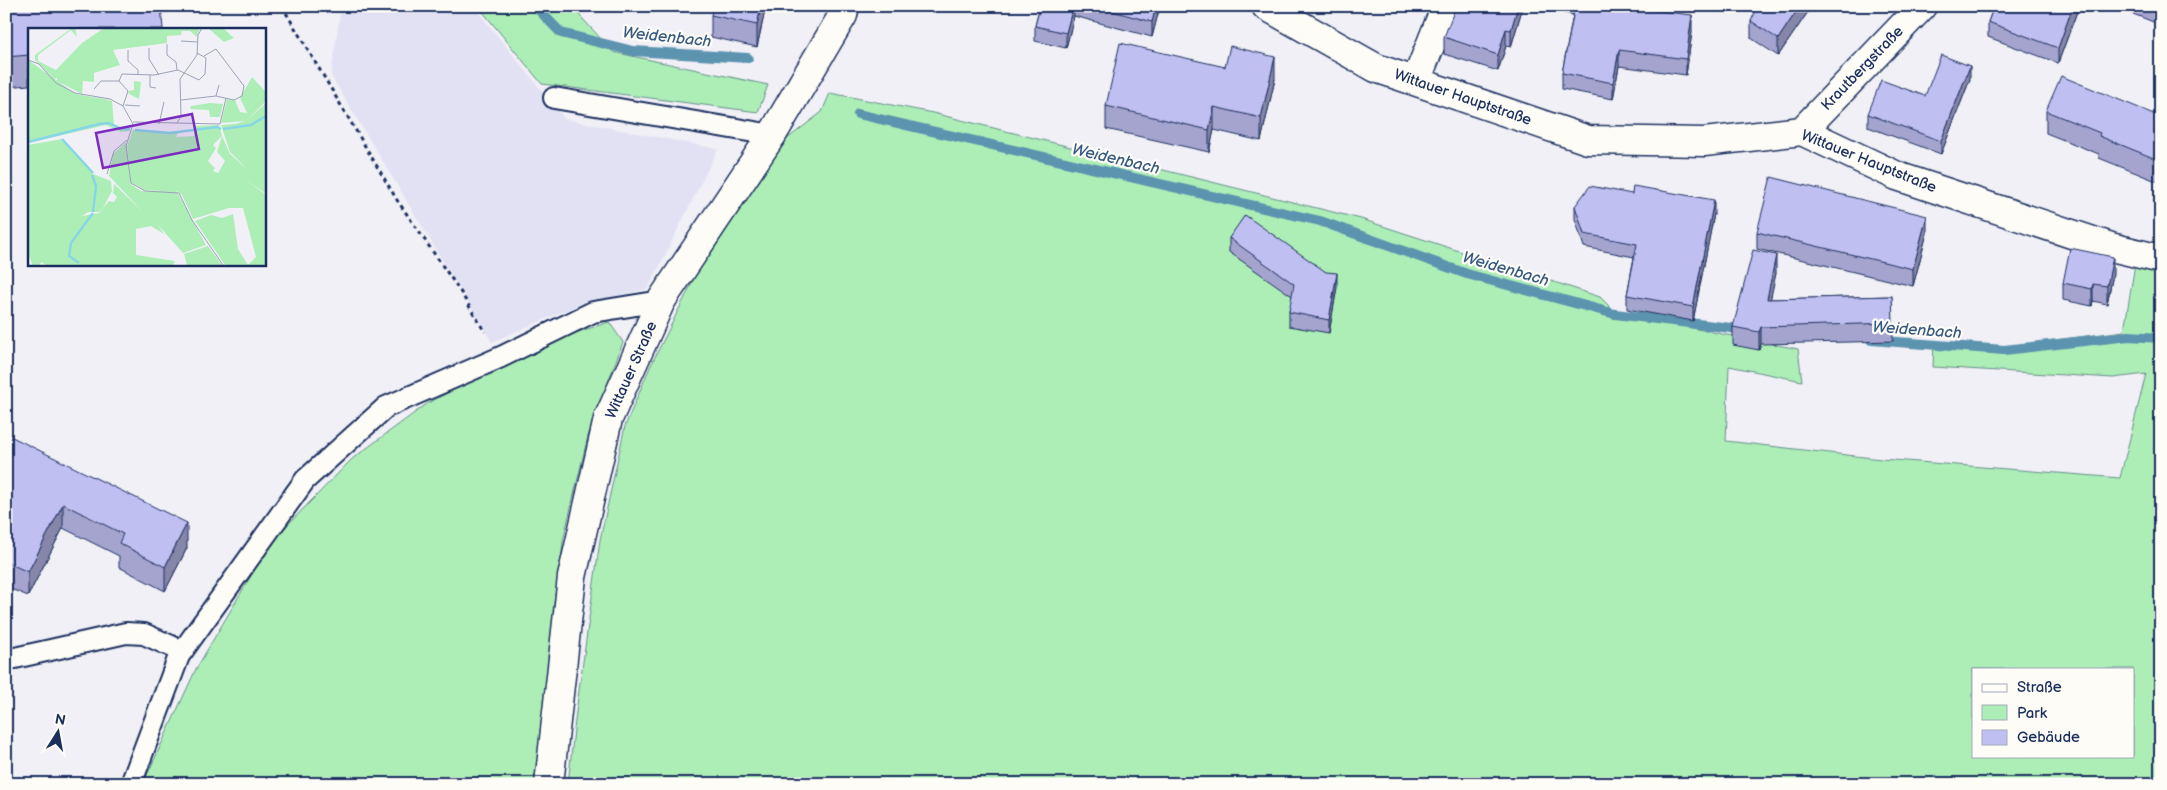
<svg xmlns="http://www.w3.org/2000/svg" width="2167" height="790" viewBox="0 0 2167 790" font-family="'Balsamiq Sans',sans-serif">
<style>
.built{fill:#e2e1f4}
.green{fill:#adeeb7;stroke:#648e8a;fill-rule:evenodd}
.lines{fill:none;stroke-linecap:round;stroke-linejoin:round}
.stream{stroke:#5c93af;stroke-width:10}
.lane-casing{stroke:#1b2f5e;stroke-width:24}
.street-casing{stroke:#1b2f5e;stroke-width:31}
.secondary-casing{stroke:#1b2f5e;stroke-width:31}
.path{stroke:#1b2f5e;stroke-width:3;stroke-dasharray:4 4;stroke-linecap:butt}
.lane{stroke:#fdfcf7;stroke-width:20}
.street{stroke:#fdfcf7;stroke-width:28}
.secondary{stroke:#fdfcf7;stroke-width:28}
.wall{fill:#a5a4cf;stroke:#1b2f5e}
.shaded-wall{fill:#8686a9;stroke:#1b2f5e}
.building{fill:#c0bff1;stroke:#1b2f5e}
.labels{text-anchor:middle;stroke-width:4.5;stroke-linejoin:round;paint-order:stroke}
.street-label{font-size:15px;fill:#1b2f5e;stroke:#fdfcf7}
.water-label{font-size:16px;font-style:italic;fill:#365980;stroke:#fdfcf7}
.inset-river{fill:none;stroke:#87d6e5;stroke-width:2.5}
.inset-road{fill:none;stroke:#9ba3b9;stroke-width:1}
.view{fill:#7b2cbf;fill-opacity:0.15;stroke:#7b2cbf;stroke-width:2.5}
.inset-edge{fill:none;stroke:#1b2f5e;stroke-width:2.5}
</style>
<rect width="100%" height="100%" fill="#f1f0f6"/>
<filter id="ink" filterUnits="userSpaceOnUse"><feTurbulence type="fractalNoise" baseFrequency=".02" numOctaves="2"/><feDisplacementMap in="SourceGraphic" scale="10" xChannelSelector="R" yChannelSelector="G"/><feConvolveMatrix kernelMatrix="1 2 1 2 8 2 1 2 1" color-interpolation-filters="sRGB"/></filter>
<g filter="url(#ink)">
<path class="built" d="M341,6H473L565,119L718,149L648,289L583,303L492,342L331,76Z"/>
<path class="green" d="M478,6H571L613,52L768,85L758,112L542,84Z
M830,93L933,113L1361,219L1600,297L1616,313L1798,349L1802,381L1729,366L1726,441L1881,459L2120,478L2146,374L2113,378L1933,367L1934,342L2003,347L2124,331L2135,264L2161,272V784H568L576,712L600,540L625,426L650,367L707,253L778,146L822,112ZM1973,669H2133V756H1973Z
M609,322L623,342L588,436L563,541L541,784H143L196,669L271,542L352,459L428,403L547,342Z"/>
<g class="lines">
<path class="stream" d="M535,6L561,33L633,51L748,58
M858,114L1320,221L1467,274L1615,314L1747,330
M1871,340L2004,350L2129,336L2161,338"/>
<defs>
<path id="lane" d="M554,98L772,135
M6,660L126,633L144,634L182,651
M131,784L179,656L305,480L386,407L501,357L593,312L661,301"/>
<path id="street" d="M1266,6L1376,68L1588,140L1704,142L1802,131L1897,176L2111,247L2161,259
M1416,81L1446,6
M1802,131L1922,6"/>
<path id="secondary" d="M549,784L572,577L608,419L661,301L772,135L843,15L845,6"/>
</defs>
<use href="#lane" class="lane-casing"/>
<use href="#street" class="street-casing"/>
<use href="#secondary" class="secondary-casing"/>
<path class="path" d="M282,6L397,200L458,288L485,332"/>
<use href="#lane" class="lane"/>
<use href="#street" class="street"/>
<use href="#secondary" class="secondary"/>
</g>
<path class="wall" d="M6,6L29,29V85L6,87Z
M766,6L757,47L711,37V15Z
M1040,6H1160L1152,37L1074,16L1066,48L1035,41V26Z
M1523,6L1511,47L1506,46L1498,71L1444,54V37Z
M1533,6H1643V9L1692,32L1686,75L1619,66L1613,99L1562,89V73L1573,15Z
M1812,6L1778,56L1751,38V21Z
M1994,6H2079L2058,63L1988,37V22Z
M2123,6H2161V25L2123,10Z
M1275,79L1261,141L1214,130L1209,152L1106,129V106Z
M1970,79L1941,154L1868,127V114L1925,96Z
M2046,111L2161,117V183L2099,158V154L2046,133Z
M1575,206L1714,214L1693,321L1627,309V295L1634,257L1584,247L1575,219Z
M1757,232L1927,233L1913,286L1757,249Z
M1229,238L1326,272L1337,287L1329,333L1289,326V312L1292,296L1229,252Z
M1776,273L1770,299L1892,296L1893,341L1761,344L1759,350L1733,345V327Z
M2113,274L2107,304L2093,301L2092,306L2063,300V283Z
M6,434L187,548L165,591L119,567V556L63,528L28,596L6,587Z"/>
<path class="shaded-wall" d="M761,6H766L757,47V25Z
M1073,6H1074V16L1066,48V33Z
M1156,6H1160L1152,37V22Z
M1518,6H1523L1511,47V30Z
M1800,6H1812L1778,56V39Z
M2073,6H2079L2058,63V48Z
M1692,15V32L1686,75V59Z
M1506,29V46L1498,71V55Z
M1619,50V66L1613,99V83Z
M1275,57V79L1261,141V118Z
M1970,66V79L1941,154V141Z
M1214,107V130L1209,152V130Z
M1714,200V214L1693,321V307Z
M1927,216V233L1913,286V269Z
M1776,255V273L1767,316V299Z
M2113,257V274L2107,304V286Z
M1337,273V287L1329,333V320Z
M2093,284V301L2092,306V289Z
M1761,327V344L1759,350V332Z
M63,504V528L28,596V572Z
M187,523V548L165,591V567Z"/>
<path class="building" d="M6,6H161L163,29H29V55L6,57Z
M713,6H761L757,25L711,15Z
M1040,6H1073L1066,33L1035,26Z
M1094,6H1156L1152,22Z
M1456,6H1518L1511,30L1506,29L1498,55L1444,37Z
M1575,6H1642V9L1692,15L1686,59L1619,50L1613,83L1562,73Z
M1758,6H1800L1778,39L1751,21Z
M1994,6H2073L2058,48L1988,22Z
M1120,43L1225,67L1230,46L1275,57L1261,118L1214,107L1209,130L1106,106Z
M1941,55L1970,66L1941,141L1868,114L1881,80L1925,96Z
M2061,76L2161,117V161L2099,136L2100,133L2046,111Z
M1771,177L1927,216L1913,269L1757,232Z
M1590,186L1632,194L1633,186L1714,200L1693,307L1627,295L1637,244L1584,234L1575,206Z
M1245,215L1326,272L1337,273L1329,320L1289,312L1294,284L1229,238Z
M2070,248L2113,257L2107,286L2093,284L2092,289L2063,283Z
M1753,250L1776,255L1767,299L1892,296L1893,323L1761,327L1759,332L1733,327Z
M6,434L187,523L165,567L119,543L123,534L63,504L28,572L6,562Z"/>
</g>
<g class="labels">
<g class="street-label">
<text transform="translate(1862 68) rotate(-46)" y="5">Krautbergstraße</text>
<text transform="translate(1463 97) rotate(19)" y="5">Wittauer Hauptstraße</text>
<text transform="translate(1869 161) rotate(22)" y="5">Wittauer Hauptstraße</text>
<text transform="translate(631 370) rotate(-66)" y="5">Wittauer Straße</text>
</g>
<g class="water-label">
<text transform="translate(667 36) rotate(6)" y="6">Weidenbach</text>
<text transform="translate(1116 158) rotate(13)" y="6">Weidenbach</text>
<text transform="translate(1506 268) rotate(16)" y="6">Weidenbach</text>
<text transform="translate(1917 329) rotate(4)" y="6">Weidenbach</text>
</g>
</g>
<g transform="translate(28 28)">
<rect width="238" height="238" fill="#f1f0f6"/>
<path d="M44,0H47L49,9L43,2L10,27V33L28,42L54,15L76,0H172L169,9L162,3H154L153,7L139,8V15L85,22L92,37L66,45V54L55,53L54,66L29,53V50L26,51L7,32V27ZM180,0H195L206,10L196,14ZM0,32L48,66L82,72H78L84,73L86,96L102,103L93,104L78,97L0,115ZM224,49L237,63V74L219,92L237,76V165L217,151L237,166V237H197L167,193L183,187L194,190L205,186L210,221L220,237L228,229L215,180H201L165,191L154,167L148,162L178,217L155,225L130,197L136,206L123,198L108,201V227L147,233L145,237H18L13,234L12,237H4L2,228L0,237V117L34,111L65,146L83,153L84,163L75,180L71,184H60L54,188L71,185L81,173L86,174L89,169L85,165L86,156L114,183L81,148L85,126L98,114L103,156L113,163L133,162H116L103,154L99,118L105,102L150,105L148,109L166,108V103H156L165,101V98L191,97L194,108L185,117L188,120L180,133L187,140L185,143L190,145L197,133L189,124L194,108L202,126L219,141L202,124L193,97L207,96L217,93L193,95L199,71L207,72L212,84L219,85L212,70ZM106,53L113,54L111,71L101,66L100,63L106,62ZM182,75L195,76L192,89H182L181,82L162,81L163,78ZM180,218L194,237H159L156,226Z" fill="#adeeb7"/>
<path class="inset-river" d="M195,101L223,97L238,88M107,102L142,105L189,99L193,101M34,111L65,145M0,114L71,96L81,95L93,101H102M64,147L68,158L65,184M51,235L41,228L43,215L65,185"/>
<path class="inset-road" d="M153,13L169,14M139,16V27L148,34L149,42M121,20V31L131,47M100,22V33L110,42V46M176,28L188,21L216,58L214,68L206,72L188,68L191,57M0,32L11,36L28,55L47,65L82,71L95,78L105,96L98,118L103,155L117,163L151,165L164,192L195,237M122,47V59L128,60M91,53L94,46L126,47L150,42L171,52L177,46L178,30L169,25M91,53L100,63L95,78M66,61L73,53H91M153,72L188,68M97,77L112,78M105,94L192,96L198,70M149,95L153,88L152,51L169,27L170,7L174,0M131,96L136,74M79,146L86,123L99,112"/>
<path class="view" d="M164,86L171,121L75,140L68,105Z"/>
<rect width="238" height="238" class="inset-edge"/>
</g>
<rect width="2167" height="790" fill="none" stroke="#fdfcf7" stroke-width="25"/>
<rect x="12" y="12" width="2142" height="765" fill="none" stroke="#1b2f5e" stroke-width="2" filter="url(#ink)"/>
<rect x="1972" y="668" width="162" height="90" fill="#fdfcf7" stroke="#a3aaba"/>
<rect x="1982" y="684" width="25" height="8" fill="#fdfcf7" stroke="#a3aaba"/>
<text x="2017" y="692" font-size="15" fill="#1b2f5e">Straße</text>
<rect x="1982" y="705" width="25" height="15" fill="#adeeb7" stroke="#a3aaba"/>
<text x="2017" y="718" font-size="15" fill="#1b2f5e">Park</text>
<rect x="1982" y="730" width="25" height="15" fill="#c0bff1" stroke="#a3aaba"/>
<text x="2017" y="742" font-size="15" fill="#1b2f5e">Gebäude</text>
<g transform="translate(58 732) rotate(11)" stroke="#fdfcf7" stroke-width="4" paint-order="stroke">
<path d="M0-4L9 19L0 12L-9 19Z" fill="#1b2f5e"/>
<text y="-8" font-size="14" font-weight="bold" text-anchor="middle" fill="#1b2f5e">N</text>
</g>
</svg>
